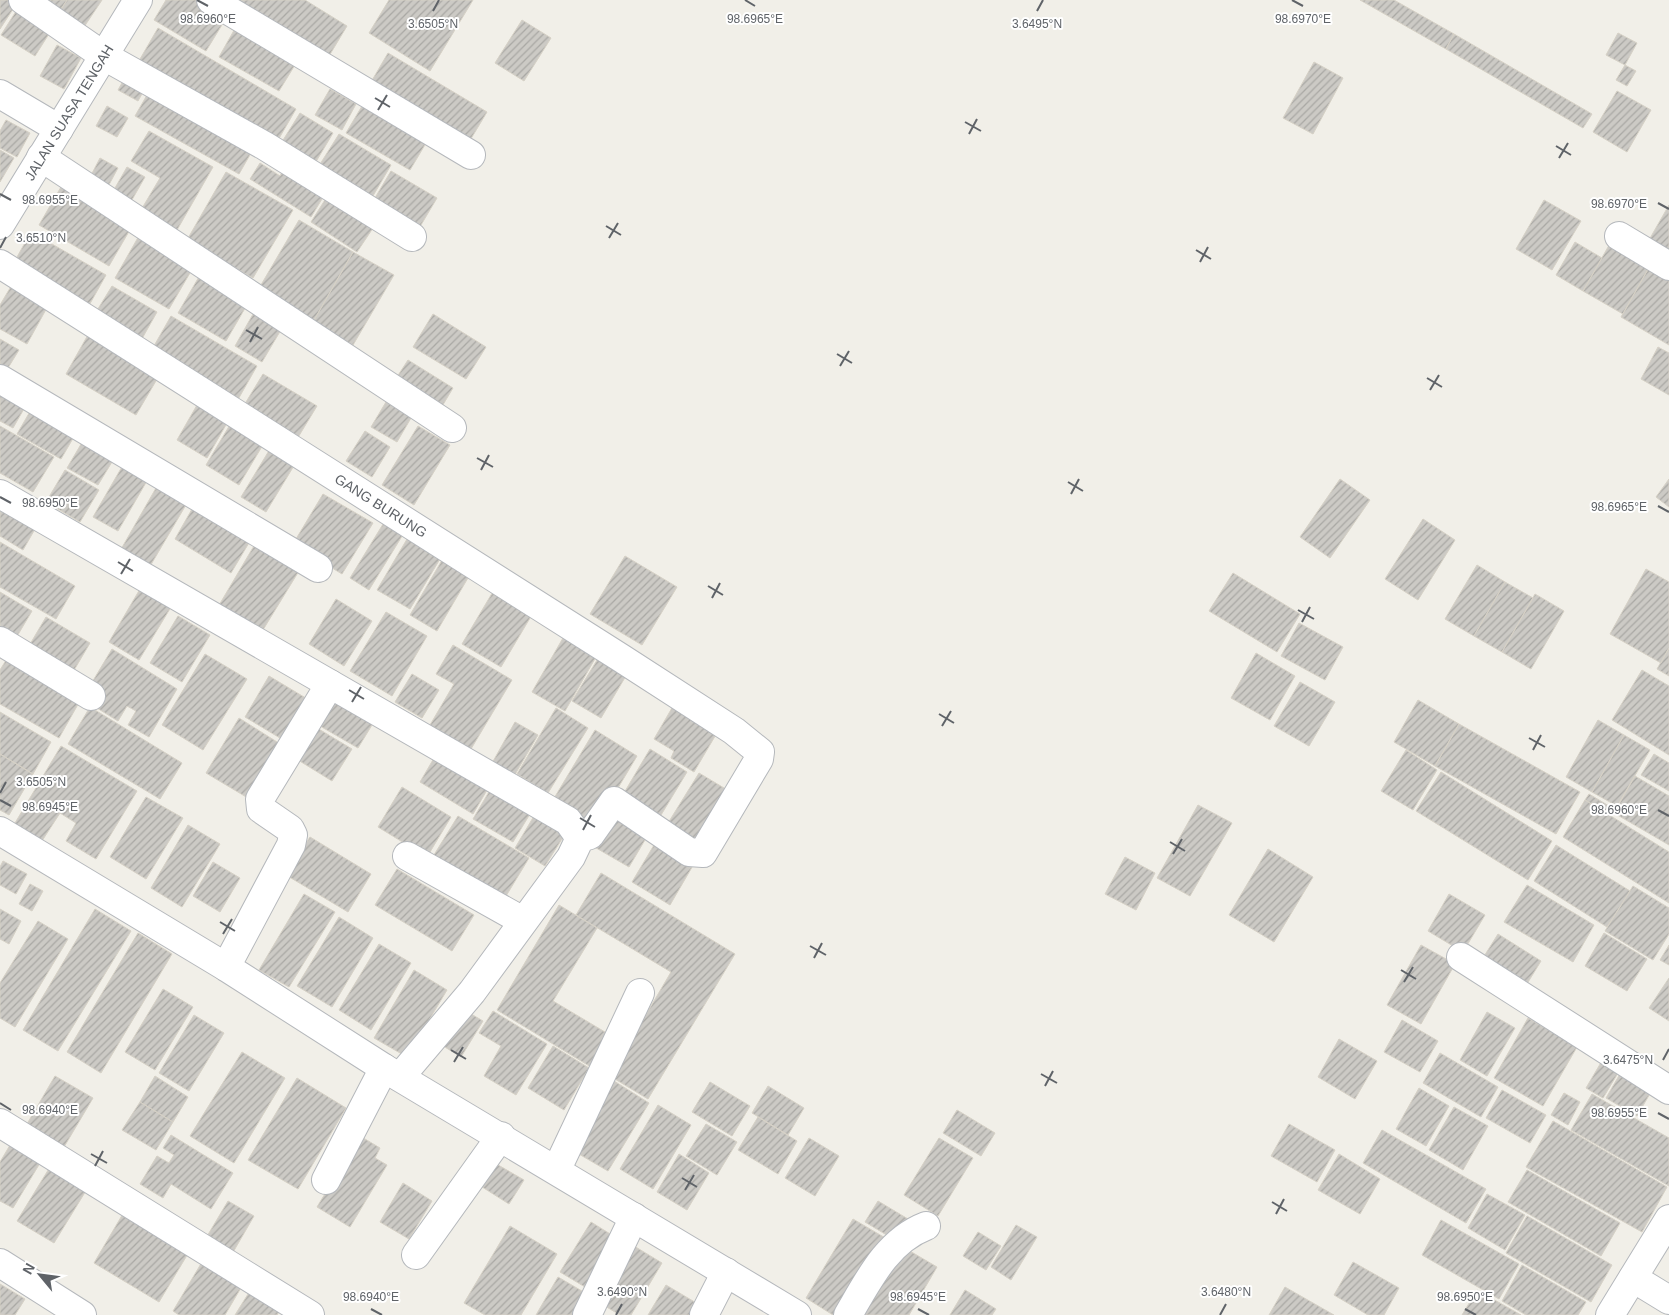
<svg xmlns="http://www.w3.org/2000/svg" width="1669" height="1315" viewBox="0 0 1669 1315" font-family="Helvetica,sans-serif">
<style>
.building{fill:url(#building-hatch);stroke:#d6d1c6}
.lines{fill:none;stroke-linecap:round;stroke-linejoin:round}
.minor-casing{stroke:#b5b8bc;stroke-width:30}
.minor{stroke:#fff;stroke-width:28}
.ticks{fill:none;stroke:#5f6368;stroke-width:2}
.labels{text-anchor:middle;stroke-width:4;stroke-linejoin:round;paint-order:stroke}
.street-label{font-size:14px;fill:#5f6368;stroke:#fff}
.ticks-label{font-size:12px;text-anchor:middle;fill:#5f6368;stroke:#fff;stroke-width:4;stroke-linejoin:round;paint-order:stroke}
</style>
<defs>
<pattern id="building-hatch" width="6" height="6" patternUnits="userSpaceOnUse" patternTransform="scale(1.25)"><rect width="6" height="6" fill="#cccac5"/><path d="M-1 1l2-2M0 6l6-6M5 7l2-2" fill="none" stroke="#a9a8a4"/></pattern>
</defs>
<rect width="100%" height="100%" fill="#f1efe8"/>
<path class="building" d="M0,0H19L0,29Z
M37,0H67L58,14Z
M67,0H102L82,30L58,14Z
M166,0H203L228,15L206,51L154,20Z
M229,0H305L347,26L326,61Z
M389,0H473L430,71L369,33Z
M1360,0H1394L1454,34L1446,49Z
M20,5L54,26L35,56L1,35Z
M522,20L551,38L524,81L495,63Z
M237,25L298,60L279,91L219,57Z
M158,28L296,109L274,147L136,66Z
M1618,33L1637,43L1625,65L1606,55Z
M1454,34L1592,114L1583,128L1446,49Z
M57,45L81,58L64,89L40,76Z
M388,53L487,112L466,147L367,89Z
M1314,62L1343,78L1313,134L1283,118Z
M1625,65L1636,71L1627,86L1616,80Z
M127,74L147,85L138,101L118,90Z
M151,88L255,146L239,174L135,116Z
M330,89L356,104L342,130L315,115Z
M1617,91L1651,110L1627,152L1593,132Z
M365,101L429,138L410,170L346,133Z
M107,106L128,118L117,137L96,126Z
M300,113L333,133L314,165L280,145Z
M6,120L30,133L17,157L0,148V131Z
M149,131L213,167L177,230L141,210L160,178L131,161Z
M339,134L391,165L370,201L317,169Z
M0,150L14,158L0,182Z
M100,158L118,168L105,192L87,183Z
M260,163L280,176L287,163L328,189L311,217L250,179Z
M127,167L145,177L129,205L111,195Z
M391,171L437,198L415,235L369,208Z
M226,172L293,210L253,278L187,240Z
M61,187L131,228L109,266L39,225Z
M330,192L377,222L357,252L311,222Z
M1544,200L1581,221L1552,270L1516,249Z
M1669,205V251L1649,240Z
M299,220L353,252L313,322L258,290Z
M31,232L106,275L87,309L12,266Z
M140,234L194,266L169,309L115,278Z
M1612,240L1652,262L1623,314L1583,291Z
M1575,242L1602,258L1583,291L1556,275Z
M353,252L394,275L353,345L313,322Z
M1652,262L1669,272V345L1621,317Z
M200,275L248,303L226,341L178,313Z
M13,283L49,304L27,344L0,329V305Z
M112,286L157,312L139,344L93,317Z
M257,307L285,323L262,362L235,346Z
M433,314L486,347L466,379L413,347Z
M171,316L257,366L236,403L150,353Z
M89,333L160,374L136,415L66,374Z
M0,339L19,350L3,376L0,374Z
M1658,347L1669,353V395L1641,379Z
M408,360L453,388L441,408L395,380Z
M263,374L317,406L297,439L243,407Z
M0,384L29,400L13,428L0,421Z
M201,398L231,416L207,458L177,440Z
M386,402L411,418L397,442L371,427Z
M35,403L79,428L61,459L17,434Z
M234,418L267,438L239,485L206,465Z
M0,426L54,457L33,492L0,473Z
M418,426L450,445L414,505L382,485Z
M365,431L390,447L372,477L346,461Z
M87,434L118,452L98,485L67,468Z
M273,444L298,459L266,512L241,497Z
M123,465L148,479L118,531L93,517Z
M65,470L99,490L80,522L46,502Z
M1340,479L1370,500L1330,558L1300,537Z
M1669,479V507L1656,497Z
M160,481L190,498L149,568L120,551Z
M323,494L373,523L342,574L293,544Z
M0,498L35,529L23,550L0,536Z
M196,502L253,536L231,573L175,539Z
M388,516L407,528L369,590L350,578Z
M1423,519L1455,540L1418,600L1385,579Z
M410,534L443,554L410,609L377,590Z
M258,539L302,566L258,638L215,612Z
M0,542L75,586L56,619L0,587Z
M445,555L472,571L437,631L410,615Z
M625,556L677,587L642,645L590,614Z
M1477,565L1505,582L1474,636L1445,619Z
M1646,569L1669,582V648L1661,663L1610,634Z
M1233,573L1300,614L1277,652L1209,611Z
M1505,582L1533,598L1502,652L1474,636Z
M140,589L171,607L139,660L109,642Z
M494,590L533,613L501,667L462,644Z
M0,592L32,611L13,643L0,635Z
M1535,594L1564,611L1531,669L1502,652Z
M336,599L372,621L344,666L309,644Z
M386,612L427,636L392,696L350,671Z
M178,616L210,635L182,682L150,663Z
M46,617L90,643L70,677L26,651Z
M1299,623L1343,647L1325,680L1281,656Z
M567,631L600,650L565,711L532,692Z
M453,645L512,680L471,749L430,725L454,684L436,674Z
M1669,648V676L1657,669Z
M112,649L177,689L149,737L128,725L136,711L127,706L118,721L97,708L106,693L91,684Z
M602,652L630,669L601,718L572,701Z
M1256,653L1295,676L1270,720L1231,698Z
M205,654L247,679L203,750L162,725Z
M8,657L81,699L59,738L0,704V670Z
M1642,670L1669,686V755L1612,720Z
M412,674L439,690L422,718L395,702Z
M269,676L314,703L290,744L245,717Z
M1300,682L1335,702L1309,746L1274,726Z
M337,698L375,720L358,748L320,726Z
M1418,700L1459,724L1435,766L1394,742Z
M676,701L721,726L694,772L671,758L674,751L654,739Z
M90,707L182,763L160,799L68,744Z
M556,708L588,728L548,793L517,774Z
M0,712L51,742L33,774L0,754Z
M239,718L285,747L253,801L206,773Z
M1598,720L1624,735L1592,792L1566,777Z
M515,722L538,735L513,778L491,765Z
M1459,724L1580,792L1556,834L1435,766Z
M317,728L352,749L332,781L298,760Z
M595,730L637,756L593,830L550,805Z
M1624,735L1650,750L1617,806L1592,792Z
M61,746L137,791L96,859L66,841L76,823L60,813L40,844L12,828Z
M650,749L687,772L658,820L621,798Z
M1406,750L1437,770L1413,810L1381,791Z
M437,753L490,785L473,814L420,782Z
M0,754L33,774L9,815L0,810Z
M1654,754L1669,763V791L1641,775Z
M1441,772L1552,841L1528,880L1416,811Z
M699,773L729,791L696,847L665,828Z
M1635,776L1669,796V845L1614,813Z
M493,785L533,809L513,842L473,819Z
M402,787L451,817L427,857L378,827Z
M1589,794L1609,806L1605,812L1585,800Z
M146,797L183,818L146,879L110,857Z
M1585,800L1669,852V903L1563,837Z
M1198,805L1232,823L1190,896L1157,878Z
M615,806L652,828L629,867L591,845Z
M458,816L529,858L500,906L429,863Z
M534,816L565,834L545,866L515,848Z
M188,825L220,844L182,907L151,888Z
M310,837L371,874L348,912L286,875Z
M657,840L695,862L670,905L632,882Z
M1556,845L1630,891L1607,927L1534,881Z
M1268,849L1313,877L1274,942L1229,915Z
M1125,857L1155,873L1136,910L1105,894Z
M3,861L27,874L16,894L0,885V867Z
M213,862L240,878L220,912L193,896Z
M397,869L474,915L452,951L375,905Z
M601,873L735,954L648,1099L610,1076L671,972L576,915Z
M30,884L43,891L32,911L19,904Z
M1527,885L1594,925L1573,962L1504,922Z
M1633,886L1669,908V934L1653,960L1605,931Z
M304,894L335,912L289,987L259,970Z
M1449,894L1485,915L1463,952L1428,931Z
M559,905L597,928L553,1001L610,1035L591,1067L497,1010Z
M0,909L21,921L9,944L0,939Z
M95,909L131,931L58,1051L23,1030Z
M339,917L373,938L332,1007L297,986Z
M38,921L68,939L15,1027L0,1018V983Z
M138,933L172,954L101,1073L67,1052Z
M1604,933L1647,959L1627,991L1585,966Z
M1498,934L1541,961L1522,992L1478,966Z
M379,944L411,963L371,1030L339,1010Z
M1421,945L1455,964L1421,1024L1387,1005Z
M1669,945V965L1660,960Z
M414,970L447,990L407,1057L374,1038Z
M1669,978V1021L1649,1008Z
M163,989L193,1007L155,1070L125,1052Z
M461,1008L483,1021L461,1057L440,1044Z
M493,1011L547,1044L516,1095L484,1076L501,1046L479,1033Z
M1487,1012L1515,1028L1487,1076L1460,1060Z
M194,1015L224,1033L189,1091L159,1073Z
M1528,1018L1577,1047L1543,1106L1494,1078Z
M1402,1020L1438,1041L1420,1072L1384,1052Z
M1339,1039L1377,1061L1355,1099L1318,1077Z
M553,1046L589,1068L564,1110L528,1088Z
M242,1052L285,1078L234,1163L190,1136Z
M1440,1053L1498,1087L1481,1117L1423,1083Z
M1606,1054L1624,1063L1603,1098L1586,1088Z
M1624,1067L1655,1085L1637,1116L1606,1098Z
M55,1076L93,1098L64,1147L27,1124Z
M155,1076L188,1097L173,1122L140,1102Z
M297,1078L346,1108L298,1189L248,1160Z
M614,1081L649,1103L608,1171L572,1150Z
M710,1082L750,1106L732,1136L692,1112Z
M768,1086L804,1108L788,1135L752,1113Z
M1419,1088L1449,1106L1426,1146L1396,1129Z
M1502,1090L1546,1115L1530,1143L1486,1118Z
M1564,1093L1580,1102L1568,1125L1551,1115Z
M1592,1094L1669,1138V1186L1571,1130Z
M140,1102L173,1122L156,1150L122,1130Z
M658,1105L691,1125L653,1189L620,1169Z
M1454,1107L1488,1126L1463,1170L1429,1150Z
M957,1110L995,1133L981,1156L943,1133Z
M758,1117L797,1141L778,1174L738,1150Z
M1553,1121L1667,1187L1642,1232L1526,1167Z
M706,1124L737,1142L717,1175L686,1156Z
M1289,1124L1335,1150L1317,1182L1271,1156Z
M1382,1130L1486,1189L1466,1223L1363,1163Z
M171,1135L233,1173L211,1209L171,1184L163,1198L140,1184L157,1156L169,1163L174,1155L163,1148Z
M360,1136L380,1148L375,1158L387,1165L350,1227L317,1207Z
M809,1138L839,1156L815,1196L785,1178Z
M939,1138L973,1158L938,1216L904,1195Z
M13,1140L43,1158L13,1208L0,1201V1162Z
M679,1154L709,1173L687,1210L657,1192Z
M1339,1154L1380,1179L1360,1214L1318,1190Z
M493,1162L524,1180L509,1204L479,1185Z
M50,1167L87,1189L54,1243L17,1221Z
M1527,1170L1620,1223L1601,1256L1508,1202Z
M403,1183L432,1201L409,1239L380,1222Z
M1487,1194L1525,1215L1505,1250L1468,1228Z
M228,1201L254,1216L232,1254L206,1238Z
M878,1201L908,1219L895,1240L865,1222Z
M124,1212L189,1252L159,1302L94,1263Z
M1527,1216L1612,1265L1591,1302L1506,1253Z
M853,1219L887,1239L842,1315H833L806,1298Z
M1441,1220L1519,1264L1499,1299L1422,1255Z
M591,1222L615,1237L585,1287L560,1272Z
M1016,1225L1037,1237L1011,1280L991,1267Z
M510,1226L557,1254L521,1315H485L464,1303Z
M978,1232L1001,1246L986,1270L963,1256Z
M634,1246L662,1263L631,1315H620L600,1303Z
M903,1247L937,1267L909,1315H862Z
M202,1262L242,1286L225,1315H179L173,1311Z
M1353,1262L1399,1288L1384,1315H1368L1334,1295Z
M1522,1265L1586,1302L1578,1315H1526L1502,1301Z
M558,1277L587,1294L575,1315H536Z
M0,1284L25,1299L15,1315H0Z
M666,1285L698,1304L692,1315H648Z
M253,1286L284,1304L277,1315H235Z
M1285,1287L1334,1315H1269Z
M965,1290L996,1309L992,1315H950Z
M1477,1290L1521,1315H1462Z"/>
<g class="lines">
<defs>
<g id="minor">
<path d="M23,0L104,56L265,146L412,237"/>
<path d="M211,0L471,155"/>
<path d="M0,94L59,129"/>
<path d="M41,157L452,428"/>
<path id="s1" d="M0,225L138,0"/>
<path d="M1619,236L1669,266"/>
<path id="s2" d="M0,264L621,658L734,731L760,752L759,759L703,853L689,852L614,801L590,835L580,838L571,857L472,992L400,1077"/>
<path d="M0,379L318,568"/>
<path d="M0,494L568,821L580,838"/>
<path d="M0,641L91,696"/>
<path d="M0,831L226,967L384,1068L797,1315"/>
<path d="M407,856L523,921"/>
<path d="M1461,957L1669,1090"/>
<path d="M226,967L291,845L293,835L290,829L261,809L260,799L330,684"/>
<path d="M0,1123L310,1315"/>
<path d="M557,1169L640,993"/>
<path d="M326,1180L384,1068"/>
<path d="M416,1255L501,1136"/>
<path d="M0,1263L82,1315"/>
<path d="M1633,1278L1669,1300"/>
<path d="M587,1315L634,1217"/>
<path d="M704,1315L726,1272"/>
<path d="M848,1315C868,1281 887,1241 926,1226"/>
<path d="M1610,1315L1669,1219"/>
</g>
</defs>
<use href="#minor" class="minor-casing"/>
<use href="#minor" class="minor"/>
</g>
<path class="ticks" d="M197,0L208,6M745,0L755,6M1292,0L1303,6M433,11L439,0M1037,11L1043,0M375,98L390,107M378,110L387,95M965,122L981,131M969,134L977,119M1556,146L1571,155M1559,158L1568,143M0,194L11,200M1658,203L1669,209M606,226L621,235M609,238L618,223M0,248L6,237M1196,250L1211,259M1200,262L1208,247M246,330L262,339M250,342L258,327M837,354L852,363M840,366L849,351M1427,378L1442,387M1430,390L1439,375M477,458L493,467M481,470L489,455M1068,482L1083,491M1071,494L1079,479M0,497L11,503M1658,506L1669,512M118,562L133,571M121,574L130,559M708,586L723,595M712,598L720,583M1298,610L1314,619M1302,622L1310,607M349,690L364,699M352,702L361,687M939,714L954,723M942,726L951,711M1529,738L1545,747M1533,750L1541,735M0,793L6,782M0,800L11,806M1658,810L1669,816M580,818L595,827M583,830L591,815M1170,842L1185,851M1173,854L1182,839M220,922L235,931M223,934L232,919M810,946L826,955M814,958L822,943M1401,970L1416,979M1404,982L1413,967M451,1050L466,1059M1663,1060L1669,1049M454,1062L463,1047M1041,1074L1057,1083M1045,1086L1053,1071M0,1103L11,1110M1658,1113L1669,1119M91,1154L107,1163M95,1166L103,1151M682,1178L697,1187M685,1190L694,1175M1272,1202L1287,1211M1276,1214L1284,1199M371,1309L382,1315M918,1309L929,1315M1465,1309L1476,1315M616,1315L622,1304M1220,1315L1226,1304"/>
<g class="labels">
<g class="street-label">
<text dy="5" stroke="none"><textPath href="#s1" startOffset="132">JALAN SUASA TENGAH</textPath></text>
<text dy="5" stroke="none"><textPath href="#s2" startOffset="451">GANG BURUNG</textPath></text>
</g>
</g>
<g class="ticks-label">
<text x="208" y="23">98.6960°E</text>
<text x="755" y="23">98.6965°E</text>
<text x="1303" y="23">98.6970°E</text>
<text x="433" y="28">3.6505°N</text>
<text x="1037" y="28">3.6495°N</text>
<text x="50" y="204">98.6955°E</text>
<text x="1619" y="208">98.6970°E</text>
<text x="41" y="242">3.6510°N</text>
<text x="50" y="507">98.6950°E</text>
<text x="1619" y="511">98.6965°E</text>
<text x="41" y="786">3.6505°N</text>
<text x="50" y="811">98.6945°E</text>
<text x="1619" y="814">98.6960°E</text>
<text x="1628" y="1064">3.6475°N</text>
<text x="50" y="1114">98.6940°E</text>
<text x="1619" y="1117">98.6955°E</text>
<text x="622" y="1296">3.6490°N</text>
<text x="1226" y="1296">3.6480°N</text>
<text x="371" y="1301">98.6940°E</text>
<text x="918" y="1301">98.6945°E</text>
<text x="1465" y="1301">98.6950°E</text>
</g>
<g transform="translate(40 1275) rotate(299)" stroke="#ffffff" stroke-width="4" paint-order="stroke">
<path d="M0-4L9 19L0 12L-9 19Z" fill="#5f6368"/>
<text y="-8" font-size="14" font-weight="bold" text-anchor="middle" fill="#5f6368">N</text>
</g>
</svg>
